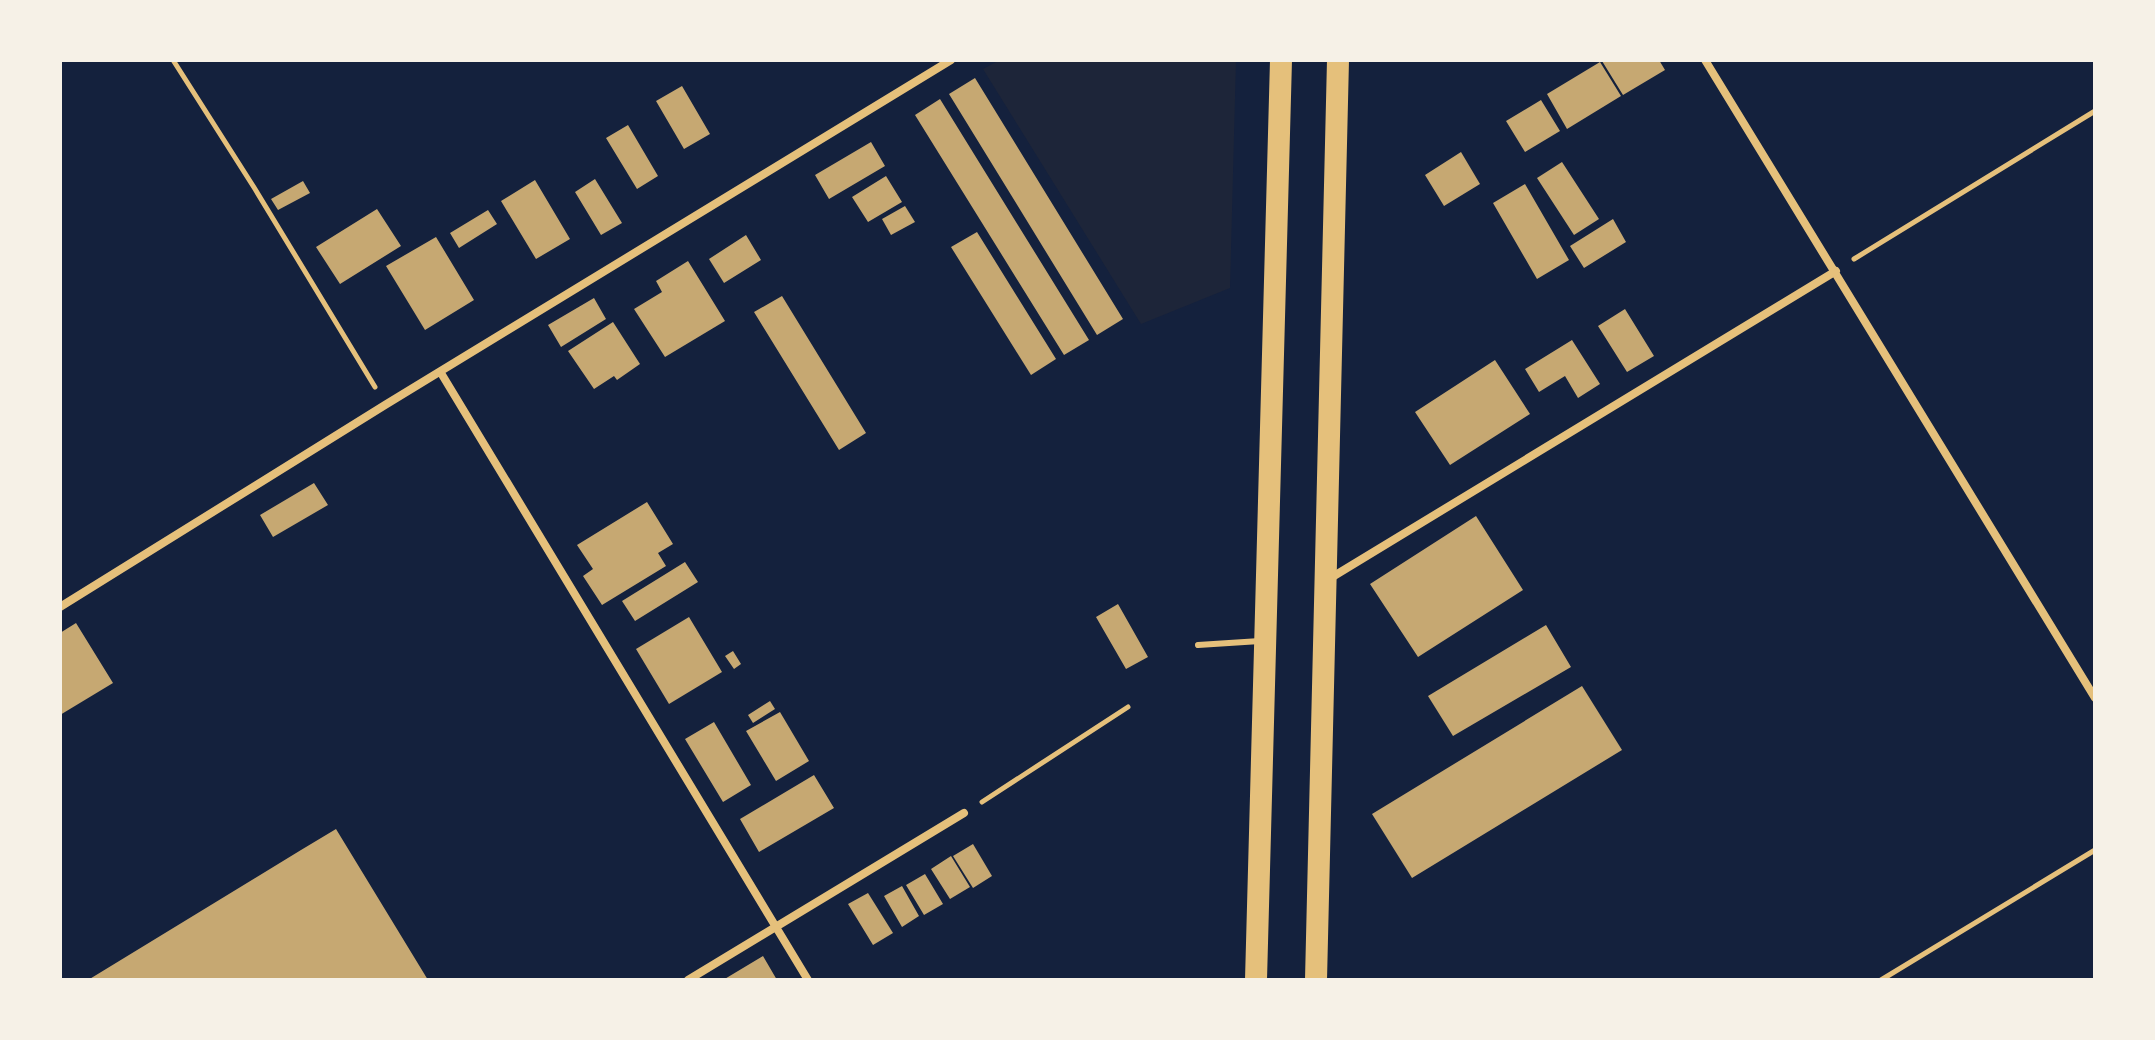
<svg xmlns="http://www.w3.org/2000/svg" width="2155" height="1040" viewBox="0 0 2155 1040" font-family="'DejaVu Sans',sans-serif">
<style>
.green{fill:#1d2539}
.building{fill:#c6a872}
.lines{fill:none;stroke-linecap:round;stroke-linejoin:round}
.path{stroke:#e5c07b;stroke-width:5}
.service{stroke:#e5c07b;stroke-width:6}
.minor{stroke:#e5c07b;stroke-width:8}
.trunk{stroke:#e5c07b;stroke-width:22}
</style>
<rect width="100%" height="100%" fill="#14213d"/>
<path class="green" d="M1000,60H1236L1230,288L1141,324L983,69Z"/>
<path class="building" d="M1604,60H1659L1665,70L1623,95L1602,61Z
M1600,62L1621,96L1567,129L1547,94Z
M975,78L1123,319L1097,335L949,94Z
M682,86L710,134L684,149L656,101Z
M940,99L1089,340L1064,355L915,115Z
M1541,100L1560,131L1525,152L1506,121Z
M628,125L658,176L637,189L606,138Z
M871,142L885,166L829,199L815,175Z
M1461,152L1480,184L1444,206L1425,175Z
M1562,162L1599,219L1574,235L1537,178Z
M886,176L902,202L868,222L852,197Z
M595,179L622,223L601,235L575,192Z
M535,180L570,239L536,259L501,201Z
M303,181L310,193L278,210L271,199Z
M1525,184L1569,260L1537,279L1493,203Z
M905,206L915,222L891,235L882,219Z
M377,209L401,246L340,284L316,247Z
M488,210L497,224L459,248L450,233Z
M1613,219L1626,242L1584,268L1570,246Z
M977,232L1056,359L1031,375L951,247Z
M746,235L761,260L724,283L709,259Z
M436,237L474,300L425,330L386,266Z
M688,261L725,321L665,357L634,309L662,292L656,281Z
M782,296L866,433L839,450L754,312Z
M594,298L606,319L561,347L548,325Z
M1625,309L1654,356L1627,372L1598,326Z
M613,322L640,364L617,380L614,376L594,389L568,351Z
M1572,340L1600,384L1578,398L1565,376L1539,392L1525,369Z
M1495,360L1530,414L1450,465L1415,412Z
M314,483L328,505L273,537L260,515Z
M647,502L673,544L658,553L666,566L602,605L583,576L593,569L577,545Z
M1476,516L1523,590L1418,657L1370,584Z
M685,562L698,582L635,621L622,601Z
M1118,604L1148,657L1126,669L1096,617Z
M689,617L722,672L669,704L636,649Z
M76,623L113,683L60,715V633Z
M1546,625L1571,667L1453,736L1428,696Z
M733,651L741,664L734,669L725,656Z
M1582,686L1622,750L1412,878L1372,814Z
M770,701L775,709L753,723L748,715Z
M780,712L809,761L776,781L746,731Z
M714,722L751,785L723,802L685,739Z
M814,775L834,808L759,852L740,819Z
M336,829L428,980H88L301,850Z
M973,844L992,876L973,888L953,856Z
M951,856L970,887L950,899L931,869Z
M925,874L943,904L924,915L906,885Z
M902,886L919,916L902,927L884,896Z
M868,893L893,933L873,945L848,904Z
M763,956L777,980H723Z"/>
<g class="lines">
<path class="path" d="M173,60L255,189L375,387
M1854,259L2095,111
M982,802L1128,707
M1881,980L2095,850"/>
<path class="service" d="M1198,645L1260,641"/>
<path class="minor" d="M1705,60L2095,698
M441,373L808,980
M1329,579L1836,271
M60,607L385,405L951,60
M688,980L964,813"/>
<path class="trunk" d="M1256,980L1281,60
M1316,980L1338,60"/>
</g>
<rect width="2155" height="1040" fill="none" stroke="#f6f1e7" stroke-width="124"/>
</svg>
